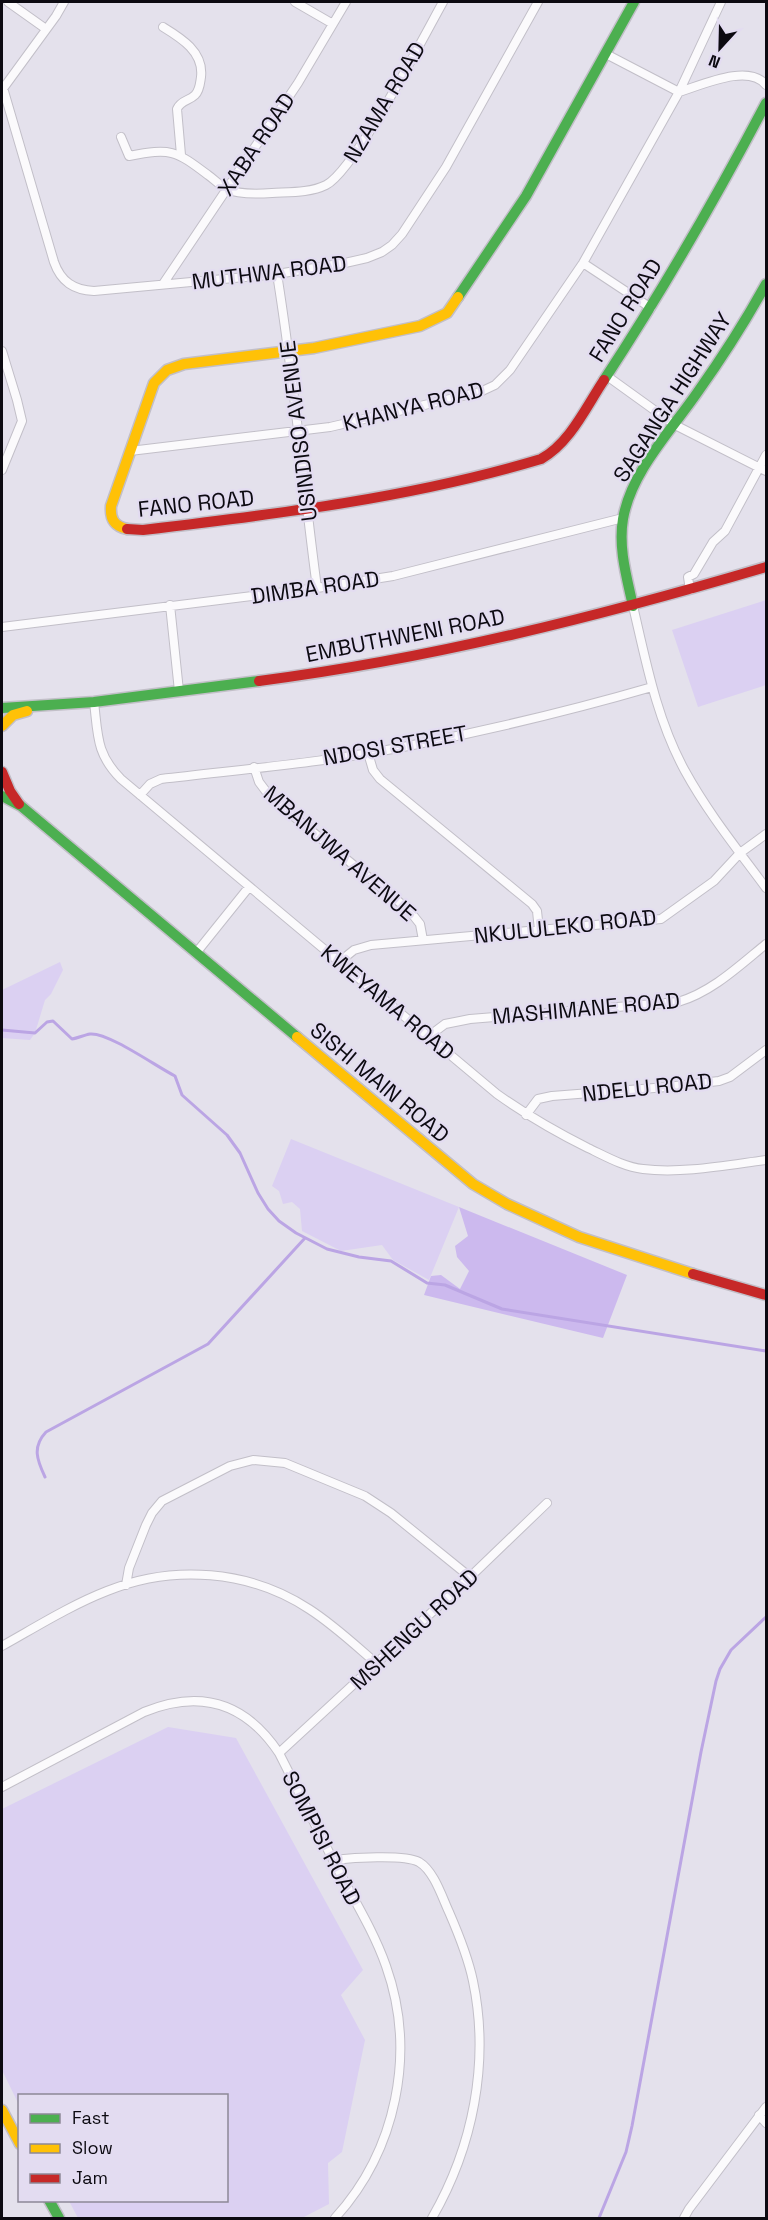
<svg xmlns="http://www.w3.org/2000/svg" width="768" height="2220" viewBox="0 0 768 2220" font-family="'Space Grotesk',sans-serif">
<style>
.green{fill:#dbd0f2}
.forest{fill:#ccb9ee}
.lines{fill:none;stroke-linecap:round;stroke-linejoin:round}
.stream{stroke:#bba5e4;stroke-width:3}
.street-casing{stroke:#c2bfc8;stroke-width:10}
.fast-casing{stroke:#c2bfc8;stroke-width:13}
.slow-casing{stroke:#c2bfc8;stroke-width:13}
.jam-casing{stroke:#c2bfc8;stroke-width:13}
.street{stroke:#fbfafc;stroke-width:8}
.fast{stroke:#4caf50;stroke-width:10}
.slow{stroke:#ffc107;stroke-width:10}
.jam{stroke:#c62828;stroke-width:10}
.labels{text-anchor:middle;stroke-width:4.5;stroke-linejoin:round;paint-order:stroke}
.street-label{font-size:22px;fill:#0c0a11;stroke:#e3dcf1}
</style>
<rect width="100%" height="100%" fill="#e4e1ec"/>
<path class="green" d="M766,600V685L698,707L672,630Z
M60,962L63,970L51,994L45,1000L35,1033L30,1040L2,1038V990Z
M291,1139L459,1207L429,1280L393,1260L382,1245L341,1251L302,1231L300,1209L292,1202L283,1204L279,1191L272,1186Z
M168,1727L236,1738L363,1970L341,1995L365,2040L342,2152L328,2163L329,2204L302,2218H78L69,2201L226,2200V2096H20L19,2105L2,2070V1809Z"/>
<path class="forest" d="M459,1207L627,1275L603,1338L424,1295L431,1276L441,1275L460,1289L469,1271L457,1257L455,1246L468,1236Z"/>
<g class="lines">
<path class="stream" d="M2,1030L35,1033L47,1022L53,1021L72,1039C78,1038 84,1035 90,1034C108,1032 157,1067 175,1076L182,1095L227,1135L240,1153L258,1193L268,1209L279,1221L296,1233L327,1249L359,1257L391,1261L427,1283L445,1285L502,1309L766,1351
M45,1477C37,1460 32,1447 46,1432L208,1344L305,1238
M599,2218L626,2152L632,2126L701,1752L716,1681L720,1669L731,1650L766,1617"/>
<defs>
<path id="street" d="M8,2L46,29
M295,2L333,24
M163,27C181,38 204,52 201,77C200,83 200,90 195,95C189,101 181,100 177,109L181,155
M606,54L679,92
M3,88L54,262C61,282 74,290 94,291L277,274L345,263L367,258L382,252L392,245L402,234L446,167L538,2
M2,90L56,16L64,2
M679,92C702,85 749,63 766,85
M121,137L129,156C171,148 175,150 208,175C214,179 220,186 227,189C239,195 258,194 272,193C289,192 310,193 326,185C355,170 424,36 443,2
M583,263L651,308
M277,274C294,378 303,483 317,588
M163,284L298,83L346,2
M2,351L17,400L22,421L2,470
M607,376L675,425L766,471
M130,451L330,427L480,392L495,385L510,370L583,263L679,92L721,2
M690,590L688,577L694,574L713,542L725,531L766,455
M170,605L179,691
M633,606C646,662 657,720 685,771C708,813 738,850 766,888
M2,627L317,588L393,576L623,518
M94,702C98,735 96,754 121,779L497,1094C528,1116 554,1131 588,1148C605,1156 624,1167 643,1169C681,1174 728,1165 766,1160
M368,753L373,770L380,779L532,904L537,911L539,930
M254,767L259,782L271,798L409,910L420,924L423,940
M140,795L150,784L161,779C245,769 331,762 413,745C493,729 573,710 652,687
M196,953L249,887
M339,962L354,950L371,945L661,919L714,881L740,853L766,834
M429,1036L445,1024L470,1019L678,1002C712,992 739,966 766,944
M526,1115L538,1099L552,1096L667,1087L719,1081L730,1077L766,1050
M126,1585L129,1568L146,1525L152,1513L162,1501L230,1466L253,1460L285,1463L365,1496L391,1513L470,1577
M2,1646C36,1627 71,1605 107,1591C173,1564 250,1570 309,1609C334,1625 355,1645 377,1664
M279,1753L470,1577L547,1503
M2,1787L144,1712C200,1689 245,1702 279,1753C297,1789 315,1825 333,1860C351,1895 373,1929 386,1966C417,2053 396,2151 335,2218
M333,1860C351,1858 404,1854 419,1862C434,1871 442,1897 449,1912C459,1935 468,1957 473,1981C490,2062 473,2147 432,2218
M759,2115L766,2123
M684,2218L689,2209L766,2107"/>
<path id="fast" d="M458,297L526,196L634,2
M604,380C663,290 716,198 766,103
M633,606C627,578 618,548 623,519C631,472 670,432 697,393C722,358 745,322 766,284
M2,708L94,702L259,681
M2,796L21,806L297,1037
M49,2200L59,2218"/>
<path id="slow" d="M127,529C114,526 110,519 111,506L154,383L167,370L184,364L314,348L420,326L447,313L458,297
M2,726L13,715L27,711
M297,1037L473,1184L507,1204L579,1237L693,1274
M2,2110L20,2144"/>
<path id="jam" d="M127,529L143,530C277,514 411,498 541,459C570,443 586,407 604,380
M259,681C431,659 600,616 766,567
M2,772L10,791L19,804
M693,1274L766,1295"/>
</defs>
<use href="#street" class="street-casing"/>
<use href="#fast" class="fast-casing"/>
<use href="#slow" class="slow-casing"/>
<use href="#jam" class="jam-casing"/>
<use href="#street" class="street"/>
<use href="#fast" class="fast"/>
<use href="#slow" class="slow"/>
<use href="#jam" class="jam"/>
</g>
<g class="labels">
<g class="street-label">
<text transform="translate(384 102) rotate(-59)" y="8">NZAMA ROAD</text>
<text transform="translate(256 144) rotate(-56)" y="8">XABA ROAD</text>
<text transform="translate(269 272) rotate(-7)" y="8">MUTHWA ROAD</text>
<text transform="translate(625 310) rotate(-58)" y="8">FANO ROAD</text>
<text transform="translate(672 397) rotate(-57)" y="8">SAGANGA HIGHWAY</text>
<text transform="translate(413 406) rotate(-14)" y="8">KHANYA ROAD</text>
<text transform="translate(298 431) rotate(-97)" y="8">USINDISO AVENUE</text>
<text transform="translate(196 503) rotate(-6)" y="8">FANO ROAD</text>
<text transform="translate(315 587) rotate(-8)" y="8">DIMBA ROAD</text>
<text transform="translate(405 635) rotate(-11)" y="8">EMBUTHWENI ROAD</text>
<text transform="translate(395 745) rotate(-10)" y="8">NDOSI STREET</text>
<text transform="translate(340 853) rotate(41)" y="8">MBANJWA AVENUE</text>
<text transform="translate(565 926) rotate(-6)" y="8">NKULULEKO ROAD</text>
<text transform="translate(388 1002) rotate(40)" y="8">KWEYAMA ROAD</text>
<text transform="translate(586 1008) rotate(-5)" y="8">MASHIMANE ROAD</text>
<text transform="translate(380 1082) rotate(40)" y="8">SISHI MAIN ROAD</text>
<text transform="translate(647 1087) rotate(-6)" y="8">NDELU ROAD</text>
<text transform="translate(414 1629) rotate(-43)" y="8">MSHENGU ROAD</text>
<text transform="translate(322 1838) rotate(63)" y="8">SOMPISI ROAD</text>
</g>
</g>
<rect width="768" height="2220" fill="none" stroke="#0c0a11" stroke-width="6"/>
<rect x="18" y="2094" width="210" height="108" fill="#e3dcf1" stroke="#8d8897" stroke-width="1.5"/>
<rect x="30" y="2114" width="30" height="9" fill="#4caf50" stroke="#8d8897" stroke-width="1.5"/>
<text x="72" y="2124" font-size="18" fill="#0c0a11">Fast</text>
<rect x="30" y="2144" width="30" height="9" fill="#ffc107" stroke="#8d8897" stroke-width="1.5"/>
<text x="72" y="2154" font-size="18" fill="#0c0a11">Slow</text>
<rect x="30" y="2174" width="30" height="9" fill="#c62828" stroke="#8d8897" stroke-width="1.5"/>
<text x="72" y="2184" font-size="18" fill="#0c0a11">Jam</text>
<g transform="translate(720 48) rotate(202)" stroke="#e3dcf1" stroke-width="4.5" paint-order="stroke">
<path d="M0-4.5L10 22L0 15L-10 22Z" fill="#0c0a11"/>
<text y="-9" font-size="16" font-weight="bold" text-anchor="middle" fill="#0c0a11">N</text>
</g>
</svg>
